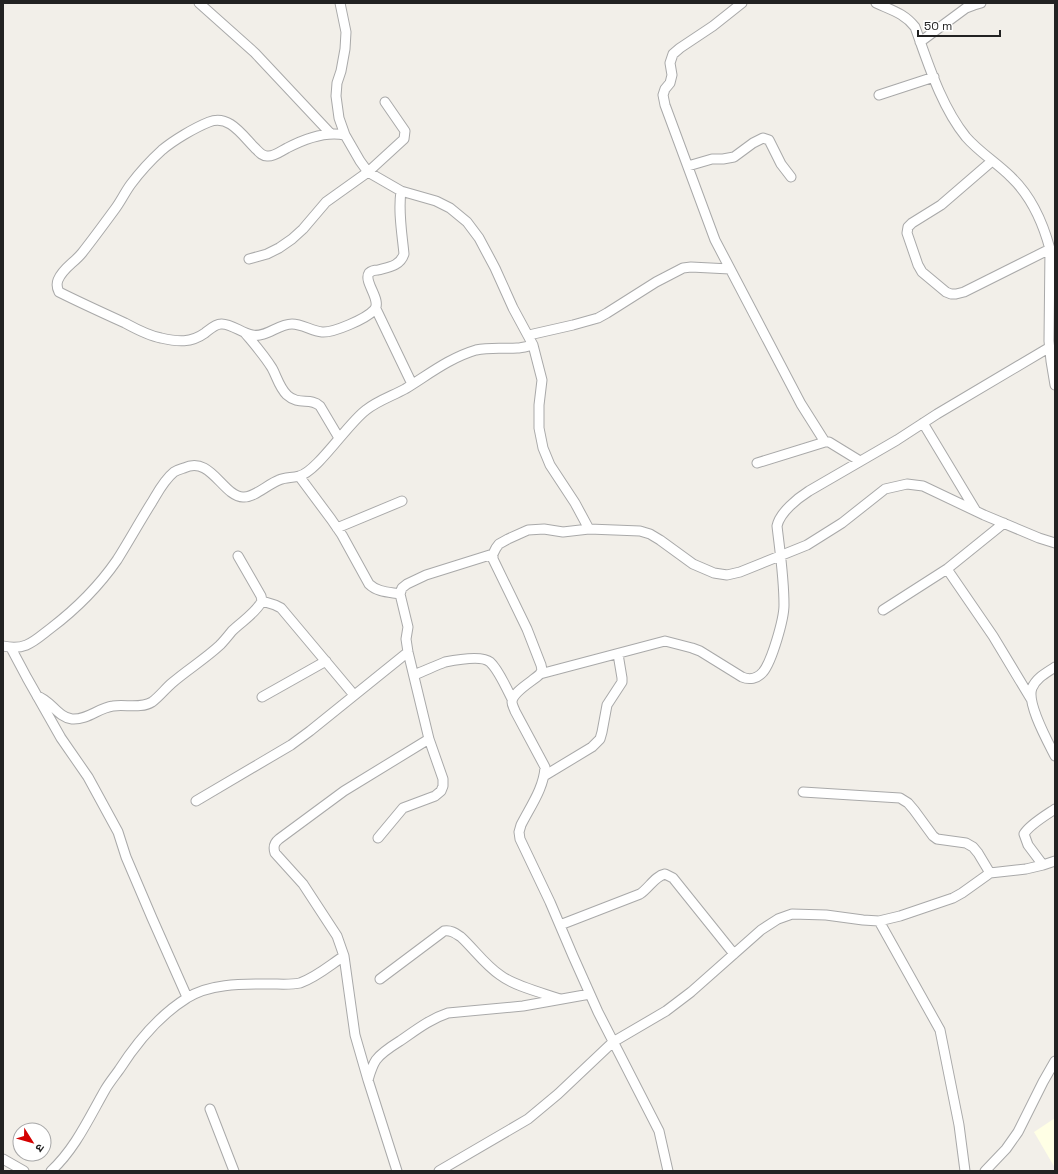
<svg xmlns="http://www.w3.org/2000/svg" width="1058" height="1174" viewBox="0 0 1058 1174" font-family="'Space Grotesk','Noto Sans Devanagari',sans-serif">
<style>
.education{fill:#ffffe5}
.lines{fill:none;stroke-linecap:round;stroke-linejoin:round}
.street-casing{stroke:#a9a9a9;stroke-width:11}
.street{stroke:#fff;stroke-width:9}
</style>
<rect width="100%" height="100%" fill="#f2efe9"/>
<path class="education" d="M1055,1118V1168L1034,1132Z"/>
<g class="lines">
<defs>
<path id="street" d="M199,3L255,53L331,134
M340,3L346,32L345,49L341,71L337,83L336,96L339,118L345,135L360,161L368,172L401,191L436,201L450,208L467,222L479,238L495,268L513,308L533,345L542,380L539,405V428L543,448L550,465L575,503L589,529
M742,3L713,26L680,48L673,54L670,63L672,75L670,83L665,89L663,95L665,105L715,240L801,404L825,442
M876,3C891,10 904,13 915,27C928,63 941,106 966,137C979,152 997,163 1011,177C1031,196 1043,223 1050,249L1049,341L1051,361L1055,385
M920,42L966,8L974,5L981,3
M879,95L934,77
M345,135C326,131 304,139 287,148C281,151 274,157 267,156C262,156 259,152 255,148C242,135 229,114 209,122C194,128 174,140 162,150C151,160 140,172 131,184C125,192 121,201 115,209C104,224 93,239 82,253C74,263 63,268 58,280C56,285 57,288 59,292C81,303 103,313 125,323C136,329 150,336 161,338C178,342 191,343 205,333C209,330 215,324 221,324C230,323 242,333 252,335C266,338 278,324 292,324C302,324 312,331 322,332C333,333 366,319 374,310C383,301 363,282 369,273C371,271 375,270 378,270C389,267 400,266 404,254C402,233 398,212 401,191
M992,161L941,205L912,223L908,227L907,233L918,265L922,272L946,292L951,294H956L964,292L1050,249
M688,166L712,159H723L734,157L753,143L763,138L769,140L781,164L791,177
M249,259L267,254L279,248L292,239L303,229L326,202L368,172L404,139L405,131L385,102
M376,309L412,384
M245,333C255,345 264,355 272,368C277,377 279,387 287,395C299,406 310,397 320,406L339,438
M529,335L573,325L598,318L607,313L656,282L683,268L691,267L730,269
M923,423L976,511
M757,463L825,442H829L860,461
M299,476L331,519L342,535L369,584C377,592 389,592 400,594
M337,528L402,501
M947,569L993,636L1031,699
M262,601L275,605L281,608L354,695
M883,610L947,569L1004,523
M3,646C26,651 34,641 51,628C76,609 99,586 117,560C129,541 140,521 152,502C158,492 164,480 174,472C177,470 181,469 184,468C205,458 216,480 231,492C235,495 238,497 243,497C254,498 268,484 279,480C285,477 292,478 299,476C317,472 348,423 366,410C377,401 392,396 405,389C428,375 449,358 476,350C490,347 503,349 517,348C522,348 528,346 533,345
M11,648L27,678L61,738L88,777L118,832L126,857L152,918L187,997
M1055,667C1046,673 1036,678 1032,688C1026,703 1048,742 1055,756
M540,674L665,641L692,648L700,651L742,677C749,680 757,679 763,672C772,661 784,619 784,605C784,578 780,552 777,526C780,512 798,498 809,491L897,440L937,414L1050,347
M414,675C424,671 435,666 445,662C455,660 482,655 490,662C498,669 507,689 512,699
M37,696C51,700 57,717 72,719C88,720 98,708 113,706C125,704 141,709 152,702C159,697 165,689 172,683C187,670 205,659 220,645C224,641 228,636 232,631C242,621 255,614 262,601L261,596L238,556
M262,697L326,661
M544,776L592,747L600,739L602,732L607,705L622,682V678L618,654
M803,792L900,798L908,803L914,810L933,836L937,839L966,843L973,847L978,853L990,873
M196,801L291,745L310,731L408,652
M378,838L403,808L435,796L441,791L443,786V779L429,739L408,652L406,639L408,627L400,594L402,588L407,584L426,575L493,554
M1043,865L1028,845L1024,834C1029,825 1046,815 1055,809
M879,921L940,1030L959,1125L965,1171
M560,925L640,894C649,888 655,876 665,874L673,878L734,954
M380,979L444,931C451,930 455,933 461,937C474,949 485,965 500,975C514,986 543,993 560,999
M368,1080C370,1073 372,1066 376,1060C382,1052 392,1046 400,1041C416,1030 430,1019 448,1013L523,1006L590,994
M210,1109L234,1171
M3,1159L24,1171
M51,1171C75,1149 89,1118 105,1090C109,1083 114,1077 119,1070C137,1042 158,1016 187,998C210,983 244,984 270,984C279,984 291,985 300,983C317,977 330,965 344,956
M397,1171L368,1080L355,1035L344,956L337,936L303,884L275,853C273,847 274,843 279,839L344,791L429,739
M439,1171L528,1119L558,1094L613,1042L666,1011L691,992L761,930L778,919L792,914L826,915L863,920L879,921L900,916L953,898L962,893L990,873L1026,869L1043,865L1055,861
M668,1171L659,1131L598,1012L573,956L550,902L520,839L519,832L521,825C530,807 544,788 545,767L515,711C514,708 512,705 512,702C512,692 533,681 540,674L542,670L541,665L527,629L493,559V554L496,548L499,544L508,539L528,530L544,529L563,532L589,529L640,531L650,534L660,540L693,564L714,573L727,575L740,572L807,545L842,523L885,489L907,484L923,486L984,515L1039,538L1055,543
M985,1171L1006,1149L1018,1132L1043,1082L1055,1061"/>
</defs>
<use href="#street" class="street-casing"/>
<use href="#street" class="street"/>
</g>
<rect width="1058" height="1174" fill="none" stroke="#222222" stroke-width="8"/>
<g transform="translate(32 1142) rotate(127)"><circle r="19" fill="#ffffff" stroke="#a7a7a7"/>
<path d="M0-3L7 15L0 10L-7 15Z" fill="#d40000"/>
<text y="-6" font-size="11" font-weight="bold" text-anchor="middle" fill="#222222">उ</text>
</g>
<path d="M918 30v6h82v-6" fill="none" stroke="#222222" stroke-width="2"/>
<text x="924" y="30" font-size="12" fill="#222222" stroke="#ffffff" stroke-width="3" paint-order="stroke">50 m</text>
</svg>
